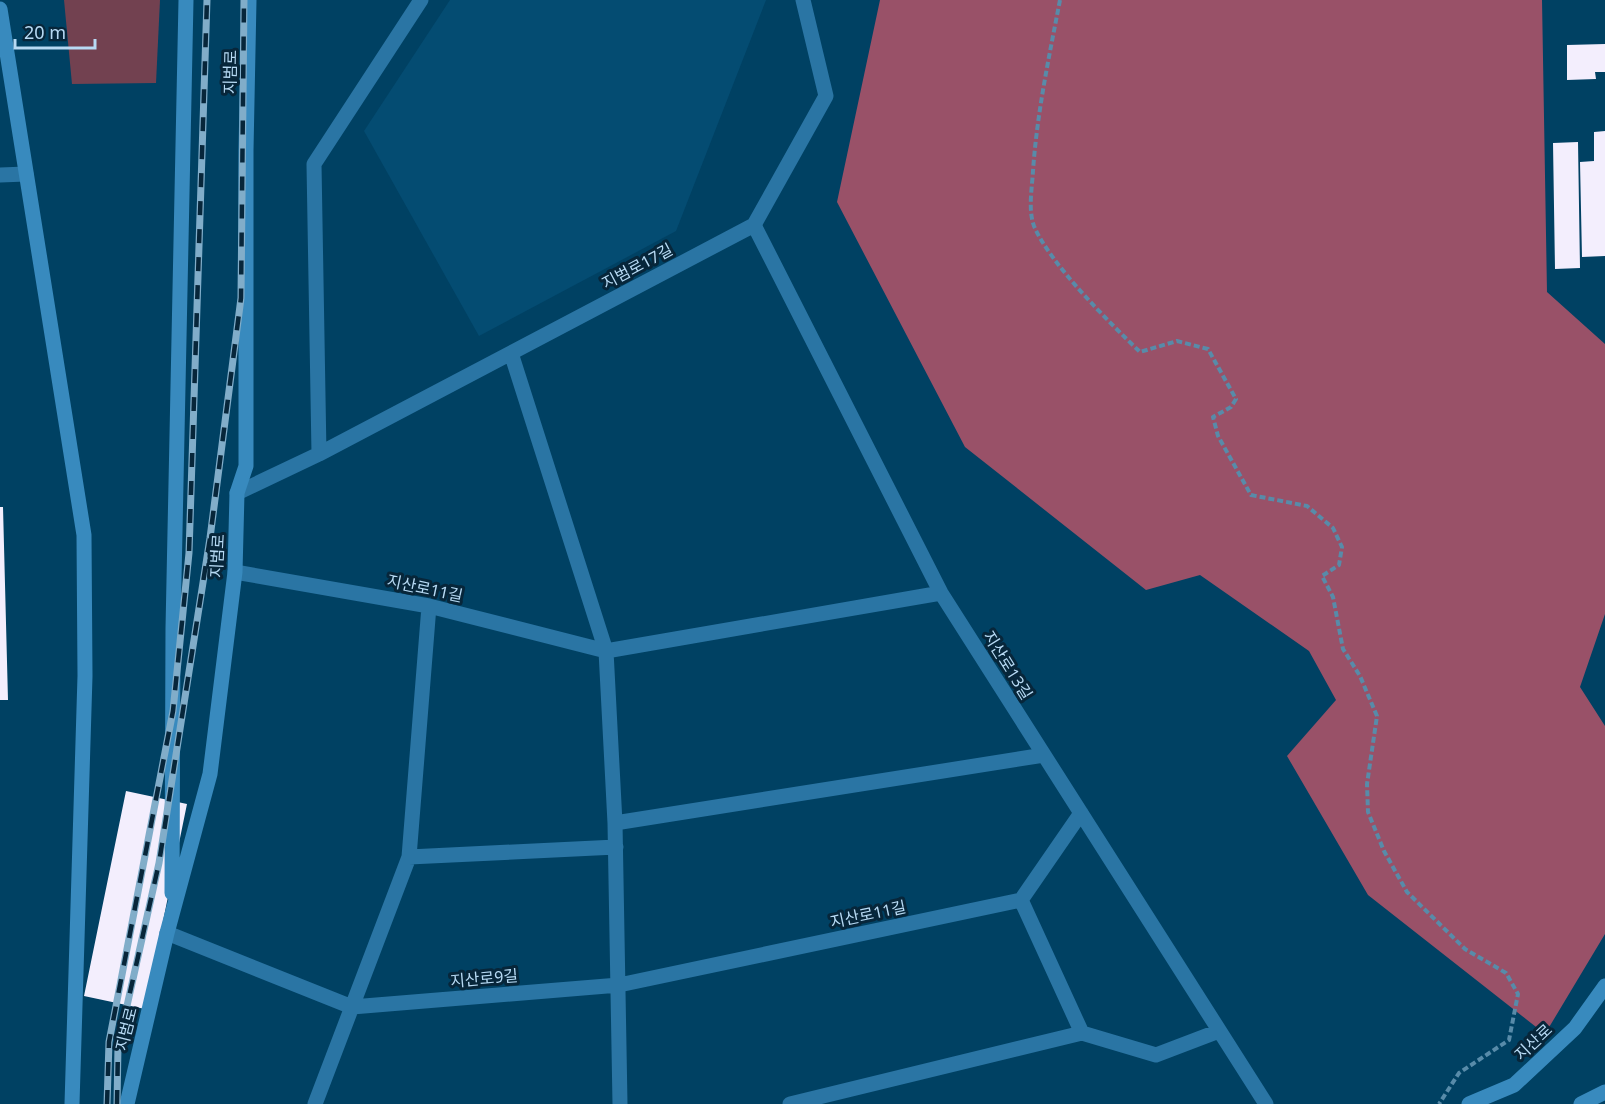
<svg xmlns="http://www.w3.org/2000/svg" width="1605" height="1104" viewBox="0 0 1605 1104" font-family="'Noto Sans','Noto Sans KR',sans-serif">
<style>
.built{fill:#044c72}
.green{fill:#724150}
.forest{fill:#995168}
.building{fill:#f3eefd}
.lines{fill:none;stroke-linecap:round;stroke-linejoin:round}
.path{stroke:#588ba9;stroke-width:4;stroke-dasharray:6 3;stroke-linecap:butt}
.street{stroke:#2a75a4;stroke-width:15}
.secondary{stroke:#388abe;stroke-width:15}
.rail-casing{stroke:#81adc9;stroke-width:7}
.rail{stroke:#07263a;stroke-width:4.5;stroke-dasharray:14;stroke-linecap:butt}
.labels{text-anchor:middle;stroke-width:6;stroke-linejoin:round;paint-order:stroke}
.street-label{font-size:16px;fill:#b7daf4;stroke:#07263a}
</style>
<rect width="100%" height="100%" fill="#004163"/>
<path class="built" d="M450,0H766L676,231L479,336L364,131Z"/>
<path class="green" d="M64,0H160L156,83L72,84Z"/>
<path class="forest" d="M880,0H1542L1547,292L1605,344V614L1580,687L1605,726V934L1545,1034L1368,895L1287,756L1336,700L1309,651L1200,575L1146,590L965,447L837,202Z"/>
<path class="building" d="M1605,44V72H1595L1596,79L1567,80V45Z
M1605,131V256L1582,257L1580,162L1594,161V132Z
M1578,142L1580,268L1555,269L1553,143Z
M0,507H3L8,700H0Z
M126,791L187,804L145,1009L84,996Z"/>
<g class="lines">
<path class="path" d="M1060,0C1049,57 1037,113 1033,171C1032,188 1028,210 1034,226C1050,264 1109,322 1140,352L1177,341L1208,349L1236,399L1231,407L1213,417L1218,436L1251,495L1307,506L1333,528L1342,547L1339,565L1322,576L1333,597L1343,649L1360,676L1377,716L1367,784L1368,812L1384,851L1407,892L1465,949L1506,973L1518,994L1509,1040L1459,1073L1439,1104"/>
<path class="street" d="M0,175L26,174
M754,225L941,593L1266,1104
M511,353L606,651L615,823L620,1104
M319,454L314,164L421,0
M237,493L319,454L754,225L826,96L803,0
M235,572L429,606L606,651L941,593
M615,823L1044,755
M409,857L616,847
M1021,900L1082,1033
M167,933L352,1007L619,985L1021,900L1081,813
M315,1104L409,857L429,606
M790,1104L1082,1033L1156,1055L1219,1031"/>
<path class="secondary" d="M0,9L84,535L85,676L72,1104
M172,893L173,628L186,0
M127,1104L167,933L210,774L235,572L237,493L246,466V150L249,0
M1469,1104L1514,1085L1575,1028L1605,986
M1581,1104L1605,1092"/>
<defs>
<path id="rail" d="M107,1104L109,1042L173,711L189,553L207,0
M117,1104L118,1046L159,863L210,538L241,298L244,0"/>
</defs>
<use href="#rail" class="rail-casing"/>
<use href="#rail" class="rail"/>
</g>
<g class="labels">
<g class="street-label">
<text transform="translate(230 72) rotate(-89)" y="6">지범로</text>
<text transform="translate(637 266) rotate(-28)" y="6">지범로17길</text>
<text transform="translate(217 556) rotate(-87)" y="6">지범로</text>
<text transform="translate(425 588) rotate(12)" y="6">지산로11길</text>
<text transform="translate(1008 665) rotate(58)" y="6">지산로13길</text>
<text transform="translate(868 914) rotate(-12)" y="6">지산로11길</text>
<text transform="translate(484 978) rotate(-5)" y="6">지산로9길</text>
<text transform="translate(126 1029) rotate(-76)" y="6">지범로</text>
<text transform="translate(1533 1042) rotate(-43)" y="6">지산로</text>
</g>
</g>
<path d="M15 39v9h80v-9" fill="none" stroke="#b7daf4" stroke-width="3"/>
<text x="24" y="39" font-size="18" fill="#b7daf4" stroke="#07263a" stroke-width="4.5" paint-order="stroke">20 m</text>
</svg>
